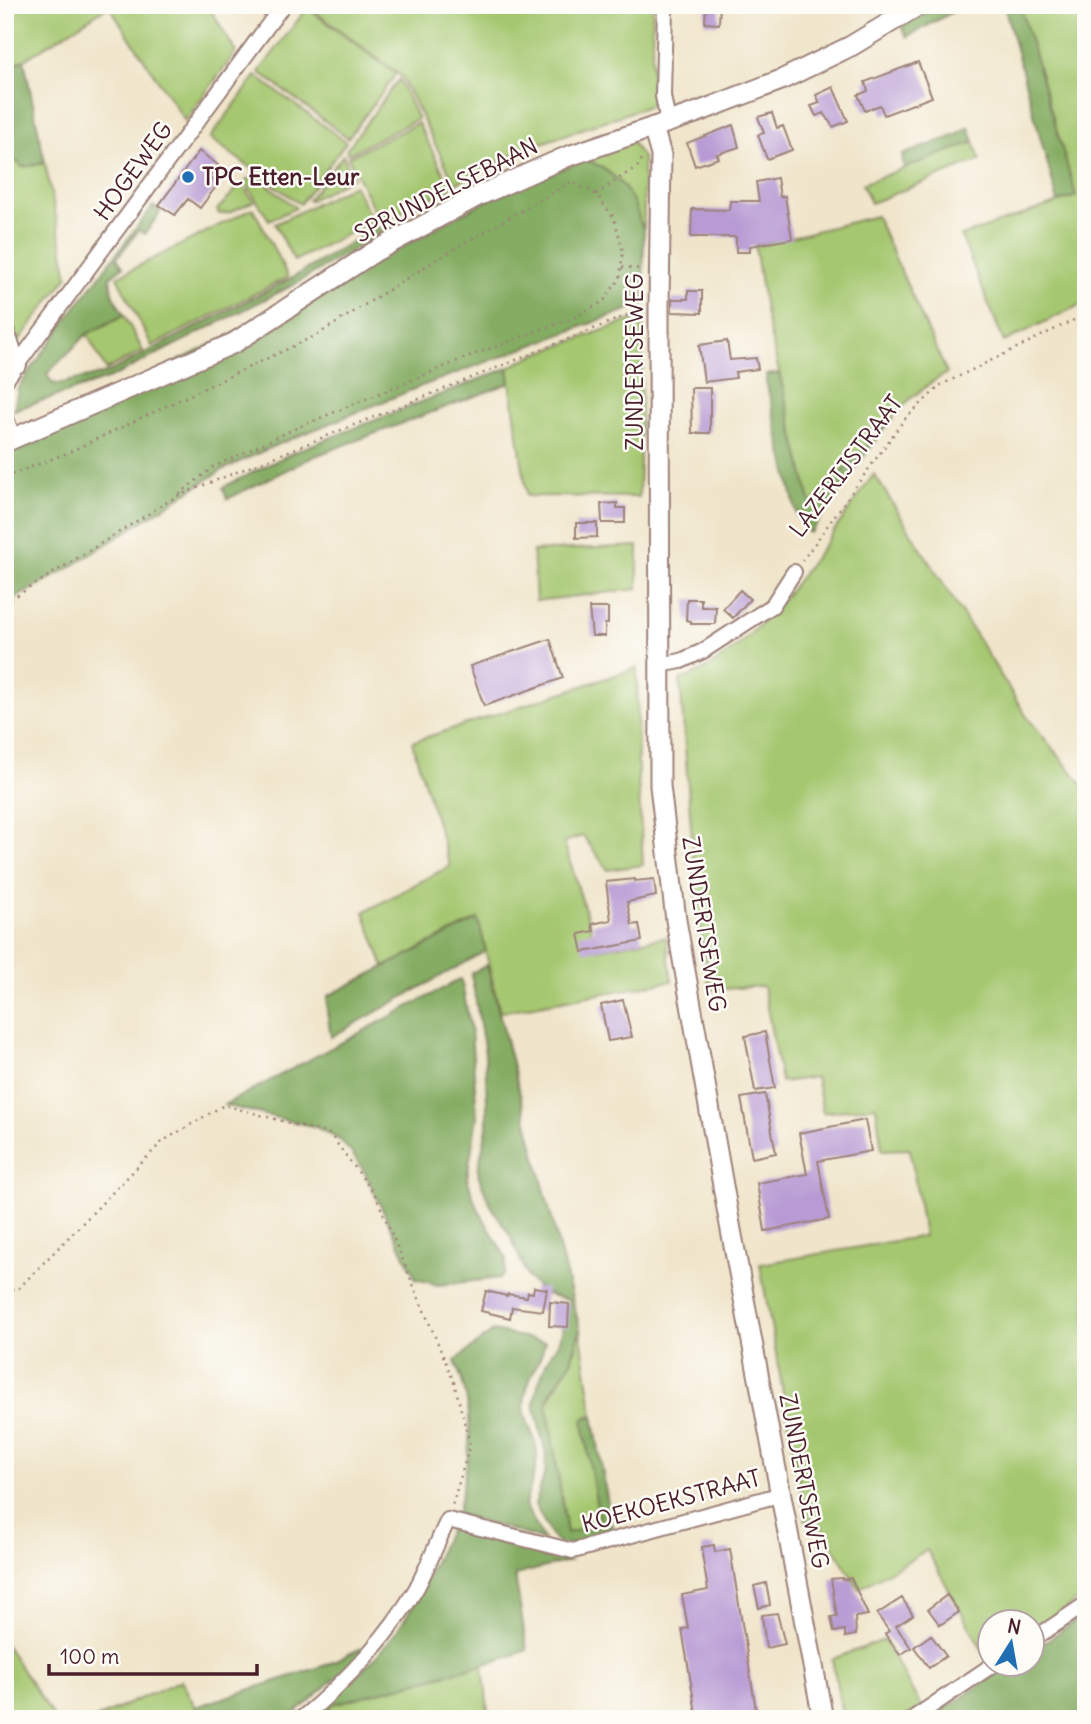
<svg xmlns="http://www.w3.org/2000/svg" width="1091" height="1724" viewBox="0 0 1091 1724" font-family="Delius,sans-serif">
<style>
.green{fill:#a5c770;stroke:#78734e;stroke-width:2}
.forest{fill:#84ac62;stroke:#676646;stroke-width:2}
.building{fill:#b89bd4}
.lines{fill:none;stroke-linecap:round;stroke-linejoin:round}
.street-casing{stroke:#9d827a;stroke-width:18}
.secondary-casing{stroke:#9d827a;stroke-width:23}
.path{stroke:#9d827a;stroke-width:2.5;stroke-dasharray:2 5;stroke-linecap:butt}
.street{stroke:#fff;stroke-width:14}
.secondary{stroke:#fff;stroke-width:19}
.poi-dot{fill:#1f6fb2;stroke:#fdfcf7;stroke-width:2.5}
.labels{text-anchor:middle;stroke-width:5;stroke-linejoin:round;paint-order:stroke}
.street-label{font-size:23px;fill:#4a1f2b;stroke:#fdfcf7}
.poi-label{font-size:23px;font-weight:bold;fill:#4a1f2b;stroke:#fdfcf7;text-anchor:start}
</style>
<rect width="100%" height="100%" fill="#fdfcf7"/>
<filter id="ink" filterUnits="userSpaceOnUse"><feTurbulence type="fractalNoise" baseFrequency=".0143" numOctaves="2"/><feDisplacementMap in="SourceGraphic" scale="14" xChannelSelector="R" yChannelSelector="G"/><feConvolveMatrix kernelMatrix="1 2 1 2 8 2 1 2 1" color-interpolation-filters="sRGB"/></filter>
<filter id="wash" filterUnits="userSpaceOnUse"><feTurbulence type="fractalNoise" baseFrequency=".00686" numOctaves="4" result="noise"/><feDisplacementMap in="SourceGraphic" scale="28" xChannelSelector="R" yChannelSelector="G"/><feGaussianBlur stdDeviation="1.57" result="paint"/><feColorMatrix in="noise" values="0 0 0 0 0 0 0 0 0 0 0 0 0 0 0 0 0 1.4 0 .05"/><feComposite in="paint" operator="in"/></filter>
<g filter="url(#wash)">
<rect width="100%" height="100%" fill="#f0e5ca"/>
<path class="green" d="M5,5H208L236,52L185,121L109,6L24,60L5,68Z
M306,5H653L651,105L527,148L455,184L401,76Z
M1020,5H1086V302L1004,342L961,236L1076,196Z
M307,8L396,74L348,138L259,72Z
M256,76L346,142L300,204L210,138Z
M399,79L418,119L348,154L346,150Z
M418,123L451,188L380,222L348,157Z
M632,142L643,158L644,229L638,221L637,211L586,159Z
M974,142L980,160L871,203L862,184Z
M343,155L353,177L309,201L308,200Z
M5,161L18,162L23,167L45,163L68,276L18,342L5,311Z
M255,174L296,208L269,220L245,182Z
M241,184L254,201L229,213L219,214L217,210Z
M354,185L373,221L294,261L275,224Z
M253,208L288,277L152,346L117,277Z
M876,216L947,373L933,381L909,400L811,505L766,317L755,246Z
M124,315L143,351L106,370L87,334Z
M643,316L639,497L527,496L508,368L531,356Z
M874,474L1027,717L1086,789V1594L1032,1633V1622H990L989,1662L927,1550L859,1589L815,1517L806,1521L760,1264L924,1236L910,1149L882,1150L876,1106L823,1113L816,1077L781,1082L763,986L710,990L697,908L680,680C756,658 828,537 874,474Z
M638,546V589L536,601L533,551Z
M637,668L638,777L643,865L608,870L583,836L564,842L597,949L666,937L672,981L500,1012L478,919L384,967L364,912L450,866L412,742Z
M580,1329L593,1415L586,1417L583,1422L600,1525L567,1533L547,1404L576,1349Z
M884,1640L922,1708L906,1719H843L832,1659Z
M5,1644L55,1719H5Z
M483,1665L489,1719H331L329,1705Z
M181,1680L202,1719H95Z"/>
<path class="forest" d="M941,5H965L907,37L901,26Z
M1004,5H1020L1076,196L1058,202Z
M24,60L45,163L22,167L18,162L5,161V68Z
M969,127L974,142L904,168L902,155L957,135Z
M586,159C609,170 626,183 636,208C639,216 639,222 644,229L643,304L419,387L274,446L224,469L69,568L5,604V446L306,298L487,200Z
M153,206L161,211L145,234L139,230L117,258L123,267L110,277L112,293L124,315L87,334L47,374L52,383L57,384L107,373L290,279L379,226L383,232L293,285L110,378L14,410L18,388L69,316Z
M508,368L510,383L315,456L227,499L223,488L227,485L294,452Z
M779,373L811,505L893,418L879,435L810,533L804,529L797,516L766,381V375Z
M478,919L486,951L331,1037L327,1011L328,996Z
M487,965L580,1329L571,1362L550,1394L547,1404L567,1533L600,1525L583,1422L584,1419L593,1415L613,1534L571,1544H559L551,1535L535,1505L545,1472L546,1455L534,1404L538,1385L547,1361L560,1340L569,1300L546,1294L528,1278L511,1237L490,1204L479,1177L478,1169L487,1128V1103L485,1053L471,973Z
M461,979L471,1031L477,1117L467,1178L476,1205L506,1258L505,1273L500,1278L438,1285L416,1279L364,1171L351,1152L340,1140L316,1127L224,1105Z
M493,1331L545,1342C540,1364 525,1381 524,1404C523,1419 534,1432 536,1446C540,1467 529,1486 525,1505L544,1540L457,1514C469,1456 479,1418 455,1361Z
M451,1526L569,1561L515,1575L527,1650L503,1659L330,1705L331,1719H308C337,1693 370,1667 393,1636C418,1603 433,1563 451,1526Z
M1086,1613V1719H930L1010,1665L1032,1664V1651Z
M370,1644L337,1677L289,1719H202L195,1707L326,1665Z"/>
<g id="blocks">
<path class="building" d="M706,5H720L719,24L705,23Z
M918,62L932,97L884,115L880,105L865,111L858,95L868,91L865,82Z
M833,87L848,121L833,127L824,113L816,116L811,106L820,103L816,95Z
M772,113L777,128L783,126L792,150L767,159L758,135L764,133L758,117Z
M733,125L739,147L717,154L719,158L695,166L687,143Z
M199,151L218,165L209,177L218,184L200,208L188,199L175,215L159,205Z
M777,178L780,197L785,196L792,239L750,246V252H736V237H691L692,209L729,210L730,201H759L756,182Z
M688,291H702V313L672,312V299H688Z
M727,341L730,360L756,358L758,369L735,372L736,378L704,382L699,345Z
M691,388H710V433H692Z
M617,503V508H625V523H602L601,504Z
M576,523H597V537L576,538Z
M740,590L750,599L733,618L723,609Z
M687,599H701V607H716L715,624H691V621L686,620Z
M589,608H608V624H605V636H592Z
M550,639L563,678L484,706L470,666Z
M635,879V881L654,879L656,896L627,902L632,925L639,924L642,941L583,952L579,934L594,931L592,924L611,920L606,882Z
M623,1000L632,1037L608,1041L601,1005Z
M765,1032L775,1088L755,1091L745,1036Z
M765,1094L776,1153L752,1158L741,1098Z
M865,1120L871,1151L818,1161L829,1219L765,1231L757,1183L807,1174L799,1133Z
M534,1287L547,1289L543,1311L512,1307L510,1318L481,1311L486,1291L507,1296L508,1294L527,1297L528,1292L533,1293Z
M550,1302L569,1304L568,1327L549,1326Z
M714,1545L715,1552L730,1549L757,1716L738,1719H697L682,1629L688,1628L682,1595L708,1590L702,1554L703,1553L702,1547Z
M842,1578V1580L851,1578L868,1615L855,1617L856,1635L845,1637V1630L834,1632L831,1617L837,1616L831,1579Z
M766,1583L770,1605L759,1608L754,1586Z
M947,1595L959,1612L940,1625L928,1609Z
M902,1598L913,1615L896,1626L911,1648L900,1655L885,1634L889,1631L877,1614Z
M777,1613L785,1644L766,1648L762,1615Z
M931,1635L946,1656L929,1668L914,1647Z"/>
</g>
</g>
<g filter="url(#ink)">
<use href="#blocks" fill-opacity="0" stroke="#9d827a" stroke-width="2"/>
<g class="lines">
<defs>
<path id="street" d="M665,5L663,96L668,122
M5,326L19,365
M5,381L283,5
M5,416L14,439
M660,665L681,661L703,651L772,606L794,572
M1032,1640L1086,1604
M301,1719C345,1682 387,1638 416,1589C428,1567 437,1542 448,1520L573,1551L782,1494
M912,1719L994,1664"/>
<path id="secondary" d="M653,127L661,155L659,307L660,786L676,920L728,1214L823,1719
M5,442L234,343L374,252L478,196L566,157L698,112L781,80L851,46L919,5"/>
</defs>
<use href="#street" class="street-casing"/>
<use href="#secondary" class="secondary-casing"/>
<path class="path" d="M596,194L638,166L644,155
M622,267L643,269
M5,477L65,454L317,335L439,258L571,182L596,194L614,218L623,251L620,278L604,301L575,317L465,358L294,429L213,467L177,496
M802,561L904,420L941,385L1086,314
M5,603L177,496L643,309
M5,1292L19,1288L163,1141L224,1105L330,1134L376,1196L454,1382L470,1445L452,1506"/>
<use href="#street" class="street"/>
<use href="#secondary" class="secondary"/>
</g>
</g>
<circle class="poi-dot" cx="188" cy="177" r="7"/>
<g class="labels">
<g class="street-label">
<text transform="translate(133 171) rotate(-54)" y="8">HOGEWEG</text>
<text transform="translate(446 190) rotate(-27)" y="8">SPRUNDELSEBAAN</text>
<text transform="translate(635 362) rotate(-90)" y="8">ZUNDERTSEWEG</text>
<text transform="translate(846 466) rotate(-53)" y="8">LAZERIJSTRAAT</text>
<text transform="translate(704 924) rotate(81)" y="8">ZUNDERTSEWEG</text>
<text transform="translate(804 1481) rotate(79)" y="8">ZUNDERTSEWEG</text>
<text transform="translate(671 1501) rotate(-15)" y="8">KOEKOEKSTRAAT</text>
</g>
<g class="poi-label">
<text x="202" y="185">TPC Etten-Leur</text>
</g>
</g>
<rect width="1091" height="1724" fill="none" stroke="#fdfcf7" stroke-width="28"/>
<g transform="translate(1011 1643) rotate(11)"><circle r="33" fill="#fdfcf7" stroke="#b5a4a5" stroke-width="2"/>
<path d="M0-5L12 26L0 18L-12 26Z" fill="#1f6fb2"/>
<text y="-10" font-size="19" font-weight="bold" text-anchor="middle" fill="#4a1f2b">N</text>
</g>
<path d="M49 1664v10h208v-10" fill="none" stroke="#4a1f2b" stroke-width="3.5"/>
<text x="60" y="1664" font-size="21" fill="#4a1f2b" stroke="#fdfcf7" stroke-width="5" paint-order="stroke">100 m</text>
</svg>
